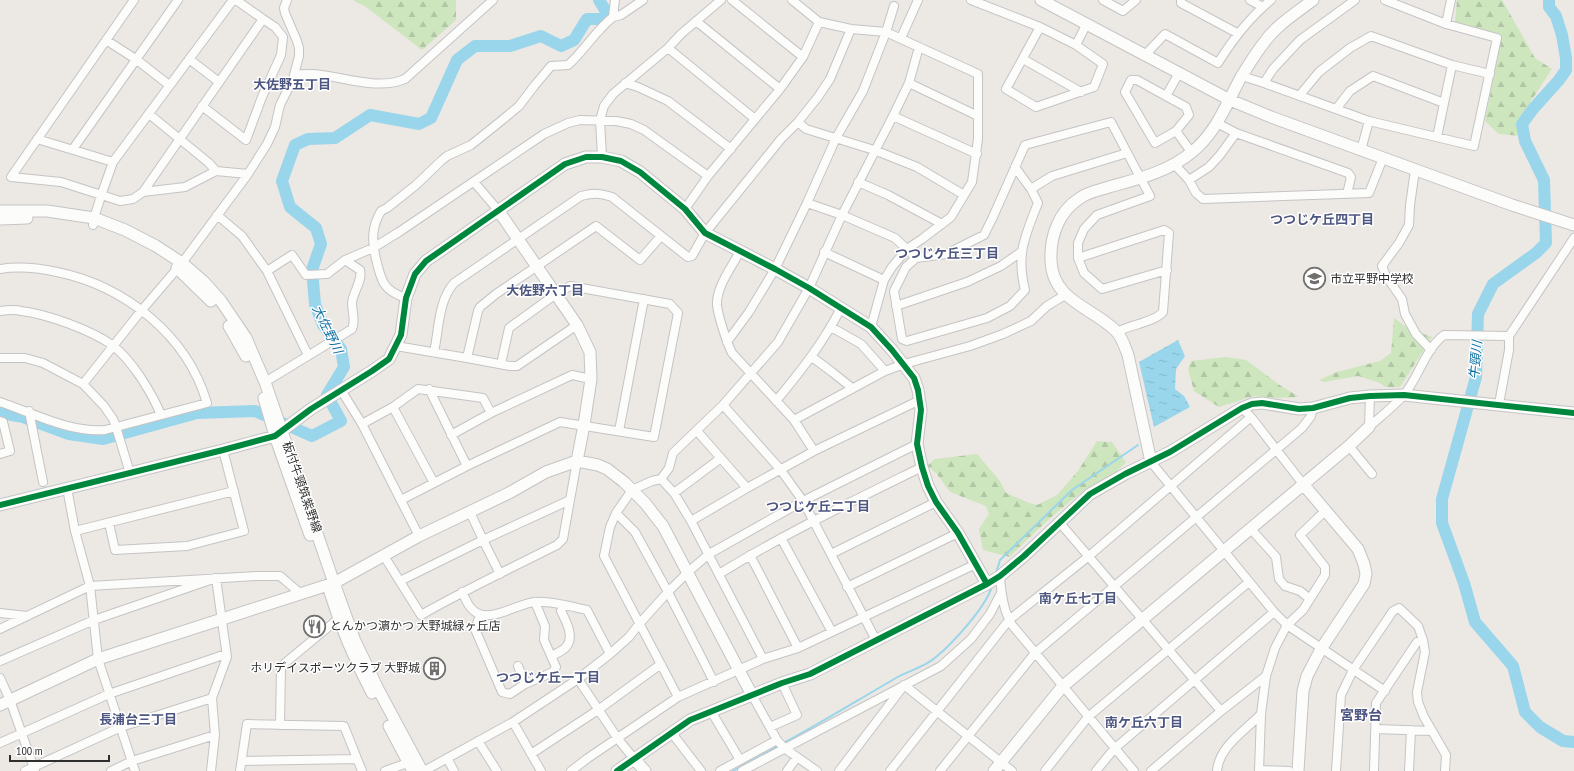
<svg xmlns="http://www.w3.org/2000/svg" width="1574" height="771" viewBox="0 0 1574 771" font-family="'PT Sans Narrow','Noto Sans JP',sans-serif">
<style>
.forest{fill:url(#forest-firs)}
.water{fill:url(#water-ripples)}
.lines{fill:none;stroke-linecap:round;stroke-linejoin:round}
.stream{stroke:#99d6ec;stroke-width:2}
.river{stroke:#99d6ec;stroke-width:12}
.street-casing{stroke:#c5c4c5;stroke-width:10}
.secondary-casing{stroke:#c5c4c5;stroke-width:13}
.street{stroke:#fcfcfb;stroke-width:8}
.secondary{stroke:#fcfcfb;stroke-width:11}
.cycleway-casing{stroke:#fff;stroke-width:8}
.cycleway{stroke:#00873e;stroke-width:6}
.labels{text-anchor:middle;stroke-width:3;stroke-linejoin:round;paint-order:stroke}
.poi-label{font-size:12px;fill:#2e2e2e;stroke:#fff;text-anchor:start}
.street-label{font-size:12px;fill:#2e2e2e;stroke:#fff}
.neighbourhood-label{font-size:13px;font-weight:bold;fill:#4d5680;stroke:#fff}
.water-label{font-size:13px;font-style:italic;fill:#0d6fa3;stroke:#fff}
.quarter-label{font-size:14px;font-weight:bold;fill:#4d5680;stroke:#fff}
</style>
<defs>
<pattern id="forest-firs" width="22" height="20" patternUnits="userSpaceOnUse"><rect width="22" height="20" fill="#cee6be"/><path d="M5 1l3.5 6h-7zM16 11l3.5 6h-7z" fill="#b1c6a4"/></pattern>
<pattern id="water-ripples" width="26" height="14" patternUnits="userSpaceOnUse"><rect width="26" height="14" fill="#99d6ec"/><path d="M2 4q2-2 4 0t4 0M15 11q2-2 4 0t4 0" fill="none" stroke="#84b8cb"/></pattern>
</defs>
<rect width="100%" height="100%" fill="#ece8e4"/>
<path class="forest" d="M353,0H456V20L422,50L366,7Z
M1457,0H1502L1535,58L1552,69L1531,101L1521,136L1499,134L1485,121L1501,39L1455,22Z
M1394,318L1409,329L1432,337L1400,387H1385L1380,383L1358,376L1324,382L1319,380L1337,372L1380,361L1391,353Z
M1226,357L1246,360L1281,386L1299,397L1276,398L1254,396L1219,407L1194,391L1188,369L1191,361Z
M1097,441L1112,442L1126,462C1112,478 1096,481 1081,493C1055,513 1032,534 1010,557L983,550L979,529L989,514L986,506L950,492L936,473L927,466L935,459L977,454L1000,481L1006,493L1029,503L1037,505L1057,495L1078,471Z"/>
<path class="water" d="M1178,340L1185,356L1176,369L1175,389L1184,396L1190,407L1154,427L1139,362Z"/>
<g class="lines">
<path class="stream" d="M996,573L1000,560L1072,490L1138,445
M782,744C821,723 858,700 896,678C908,671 925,667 936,657C953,643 986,607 992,586
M733,771L778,746"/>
<path class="river" d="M1549,0V7L1556,16L1562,35L1566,58V70L1559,80L1533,109L1522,124L1525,141L1544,180L1546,243L1536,253L1493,284L1478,314L1476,377L1442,499V523L1464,583L1475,622L1513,666L1525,712L1540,727L1563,741L1574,742
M0,413L23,417L69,434L103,439L197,413L255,411L312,436L341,421L327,395L344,367L341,349L323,325L315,304L312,270L321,244L316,228L290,207L282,181L295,145L308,139L335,138L370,115L419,124L431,118L457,60L475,46H510L541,36L561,46L574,40L587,19H603L607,13L599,0"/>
<defs>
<path id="street" d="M134,0L11,177L61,182L120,201L133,199L143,192L185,187L216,171L248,174
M615,0L613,17L621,15L643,0
M732,0L803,57
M792,0L819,22L851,29L886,32L978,74V139L972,182L951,217L922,239L907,249L892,267L884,280L871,327
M971,0L1040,27L1076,45L1103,64L1094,87L1036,107L1006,89L1040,27
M1103,0L1123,11L1136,0
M1181,0V3L1237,33
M1250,0L1263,7
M696,21L780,89
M1446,24L1451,0
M901,38L918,0
M106,40L137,60L169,85
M1076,45L1086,25
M668,48L755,119
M1144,56L1165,34L1218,63C1233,39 1249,18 1271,0
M189,59L219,82
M1023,59L1081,92
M294,75C300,74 307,74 313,74C342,76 377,91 405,79L493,0
M1242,76L1264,83L1369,121L1474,146L1497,38L1446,24L1385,0
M1131,80H1137L1186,107L1189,115L1176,131L1155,143L1125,92Z
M625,83L638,87L668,101L731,149
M909,83L978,116
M1264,83L1273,69L1300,40L1355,0
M1166,96L1179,73
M1299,96L1319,72L1350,48L1371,36L1452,65L1490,74
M202,106L246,140L262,97L281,55L283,37L275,27L263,19
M1336,109L1350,91L1373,76L1444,103
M149,114L209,163L216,171
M893,116L977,154
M798,122L806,129L874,150L917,167L964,195
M1217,123L1236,133L1348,173L1351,177L1347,194
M1176,131L1192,153
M1437,137L1452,65
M37,139L113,162
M73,149L178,0
M1361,150L1369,121
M602,157L600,120L604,106L613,94L668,48L681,34L721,0
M1174,164L1189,180L1196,193L1203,199L1369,193L1383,158
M1015,167L1031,189L1038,203C1025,236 1016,254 1025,290L1010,306L987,318L907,341L902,339L894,291L906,267L916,258L946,254L984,235L992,219L1025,145L1111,122L1150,196L1097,215L1084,229L1078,243V258L1084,273L1102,289L1167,270
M1415,170L1410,205L1409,225L1399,243L1382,266L1386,276L1402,299L1405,314L1416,334L1431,350
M1189,180L1209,167L1220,155L1236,133
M474,182L498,210
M858,182L888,195L942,224
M1031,189L1052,176L1127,153
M143,192L263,19L236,0
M807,203L842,215L895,238L916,258
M685,209L708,176L780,89L803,57L819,22
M217,215L242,236L267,271L308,355
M93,225L94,218L101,196L113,162L233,0
M740,251C732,267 716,287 717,305C718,316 727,343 732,353L794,420L814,451
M824,252L884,280
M1078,258L1164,230L1169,233L1163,312C1155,322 1129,325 1117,332
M345,260L373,248L399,232L544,134L568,123L580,120L616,121L631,124L644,130L708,176
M0,269C19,266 38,268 57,272C125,286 187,335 207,403L105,430C70,433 33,413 0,402
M406,298C383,291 381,280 376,259C372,241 371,228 381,211L387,208L416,185L441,161L447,156L471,145L501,121L519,106L535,85L551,66L568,65C585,50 595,31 613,17
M896,306L967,282L1001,266L1021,252
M0,311C7,310 15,309 21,311C47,314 91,330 112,345C132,360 152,393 161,415
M831,327L861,344L885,371
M727,342L749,312L775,269L807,203L836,138L863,91L886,32L894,6
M396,346L467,358L510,366H517L577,325
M434,352C439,330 438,301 454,283L581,196C593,193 600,193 612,197L684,254L688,257L692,256L705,233L781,139L798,122L818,97L830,79L851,29
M812,357L832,372L852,388
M0,358H25L43,363L83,384L104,406L113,419L116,427L130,473
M467,358L478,311L480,307L496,294L596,226L640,260L661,236
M265,382L352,329C356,321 352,312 352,303C353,292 363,280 360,270L345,260L327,274L306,275L292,255L267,271
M83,384L141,311L182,263L248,174L267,144L275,127L280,105L293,79L299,56V48L297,41L285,13L284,8L287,0
M429,389L467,466
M341,390L362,424L419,536
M776,401C801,371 823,343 841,308
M1499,404L1509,350V336L1574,238
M723,405L780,469L803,501L876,640
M393,407L434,483
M1242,408L1251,417L1303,484
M29,411L43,482
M794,420L885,371L904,364L970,346L1003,334L1031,321L1047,306L1065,295
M0,421L3,422L10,451L0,454
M362,424L393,407L418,389L483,398L491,413
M1369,427C1380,417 1393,407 1403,396C1418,379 1425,349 1444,335L1509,336
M1369,427L1370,396
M619,431L644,299
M697,431L747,488
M451,435L491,413L572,375L591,379
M1349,446L1372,474
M1151,462L1274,612L1287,625L1385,691
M661,479L674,493L691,521L763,659
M67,488L75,531L90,586L98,659L135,771
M674,493L721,458
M401,500L467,466L560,422L654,437L678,313L670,304L570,286L556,294L509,328L501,364
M470,512L483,540L500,574
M616,513L635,532L668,592L714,682
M691,521L747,488L814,451L920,400
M109,523L115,550L187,546L244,531L223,450
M1060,523L1221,711
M1250,528L1276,557L1279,579L1285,586L1300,591L1310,599
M75,531L234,491
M781,538L832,632
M831,554L936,502
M750,555L798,648
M384,556L421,615C465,590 511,568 557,545L563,539L577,461
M719,574C784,534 853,501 922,467
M1000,576C1001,592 1003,611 1012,625L1134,771
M400,581L483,540L570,500
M847,587L958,533
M462,592C465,597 467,604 471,608C486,627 517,603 535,602C549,600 573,607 587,610L610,654
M0,613L27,616
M480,615L475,629L502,692L510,694L525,684L553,672L556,667L544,640L545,626L535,602
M0,629L90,586L256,576H280L301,594
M552,656C556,653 563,651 566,647C575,637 566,621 561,611L564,605
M0,661L94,620L216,578L227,657L212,698L215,735L211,771
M518,666L525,684
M0,678L10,700L35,771
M578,679L618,739L635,760
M904,685L1012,771
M752,695L777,740L784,748L817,771
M678,697L604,556L610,527L616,513L632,490L652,481L661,479L669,468L673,453L723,405L778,342L809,288L842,215L893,116L909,83L919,47
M711,711L740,760
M513,722L541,771
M280,725L281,668L285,663L338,619
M770,727L797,715L782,683
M1376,729L1432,731
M671,732L701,771
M478,741L497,771
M0,743L109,694L226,654
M531,754L598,710L661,664
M447,758L454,771
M242,761L357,759
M1259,770L1289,771
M25,771L121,727L212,698
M111,771L132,761L215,735
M240,771L247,724L344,726L362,771
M385,771L413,761
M424,771L513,722L578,679L610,654L629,637L640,623L668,592L688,572L709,554L803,501L917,444
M571,771L588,758L678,697L763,659L798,648L976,564
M720,771L777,740
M742,771L941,666L971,639L990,614L1001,593
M787,771L797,757
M839,771L902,688
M890,771L1009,620L1089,556L1251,417
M940,771L1035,653L1302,428L1311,416L1313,408
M1045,771L1088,717L1249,582
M1096,771L1114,749L1274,612
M1151,771L1221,711L1266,676
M1217,771C1219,746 1245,731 1261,714
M1259,771L1261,714L1266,676L1275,648L1287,625L1303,610L1325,575V567L1300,535L1326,510
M1336,771L1341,695L1353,670L1393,611L1399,608L1418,626L1423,640L1425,652L1417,692L1418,702L1424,717L1446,755L1445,771
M1374,771L1376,703L1417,642L1423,640
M1409,771L1411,730"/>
<path id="secondary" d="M1041,0L1230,100L1271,117L1512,205L1574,225
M498,210L577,325L590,352L591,379L584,425L577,461
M0,211H47L94,218L125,230L156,246L182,263L204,282L221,301L246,338L265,382L334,583L355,641L378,689L422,771
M0,219L27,218
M177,268L211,301
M229,326L246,356
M264,398L275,436L310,535
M1151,462L1128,355C1125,347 1122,337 1116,331C1092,307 1052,301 1051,260C1050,236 1059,211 1080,198C1088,192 1100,190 1109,187C1138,179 1168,172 1192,152C1216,133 1227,103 1241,77C1248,66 1255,54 1263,44C1275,26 1296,13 1313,0
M0,505L223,450L275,436L311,409L372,371L389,359L401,335L406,298L415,274L426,261L565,164L586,157H602L621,161L640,172L685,209L705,233L775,269L809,288L871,327L892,350L914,378L918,390L921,410L917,444L922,467L928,486L936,502L958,533L987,584
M329,589C340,625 354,659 372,693
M0,705L98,659L334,583L419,536L509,493L546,472L577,461L598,465L607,469L624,482L645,503L663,526L752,695
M389,726L413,771
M635,760L645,771
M617,771L690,720L782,683L810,674L987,584L1000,576L1024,556L1090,494L1125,474L1170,452L1242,408L1252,404L1262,403L1299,409L1313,408L1350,398L1370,396L1404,395L1574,413
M994,771L1062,687L1349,446L1369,427
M1298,771L1303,691L1307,676L1321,649L1364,584L1366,574L1364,564L1358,549L1303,484"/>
</defs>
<use href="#street" class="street-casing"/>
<use href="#secondary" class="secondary-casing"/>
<use href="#street" class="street"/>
<use href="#secondary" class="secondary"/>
<defs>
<path id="cycleway" d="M0,505L223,450L275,436L311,409L372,371L389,359L401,335L406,298L415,274L426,261L565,164L586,157H602L621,161L640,172L685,209L705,233L775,269L809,288L871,327L892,350L914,378L918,390L921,410L917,444L922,467L928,486L936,502L958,533L987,584
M617,771L690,720L782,683L810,674L987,584L1000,576L1024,556L1090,494L1125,474L1170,452L1242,408L1252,404L1262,403L1299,409L1313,408L1350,398L1370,396L1404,395L1574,413"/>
</defs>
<use href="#cycleway" class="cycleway-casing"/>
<use href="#cycleway" class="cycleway"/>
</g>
<defs>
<symbol id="school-ring" viewBox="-11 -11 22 22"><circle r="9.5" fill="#fff" stroke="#706f6e" stroke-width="1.5"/><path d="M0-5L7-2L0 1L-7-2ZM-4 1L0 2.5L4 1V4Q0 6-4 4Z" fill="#706f6e"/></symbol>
<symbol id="restaurant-ring" viewBox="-11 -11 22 22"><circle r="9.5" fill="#fff" stroke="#706f6e" stroke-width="1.5"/><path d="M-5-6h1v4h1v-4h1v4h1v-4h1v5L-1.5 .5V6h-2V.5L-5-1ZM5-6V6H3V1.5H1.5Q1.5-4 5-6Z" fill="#706f6e"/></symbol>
<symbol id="building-ring" viewBox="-11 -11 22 22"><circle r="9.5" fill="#fff" stroke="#706f6e" stroke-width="1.5"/><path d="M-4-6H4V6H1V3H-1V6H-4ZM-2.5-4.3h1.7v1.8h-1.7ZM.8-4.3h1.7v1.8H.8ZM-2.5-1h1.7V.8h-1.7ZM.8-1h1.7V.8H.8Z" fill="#706f6e"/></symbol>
</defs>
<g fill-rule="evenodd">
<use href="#school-ring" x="1302" y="266" width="25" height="25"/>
<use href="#restaurant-ring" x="302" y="614" width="25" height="25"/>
<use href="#building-ring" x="422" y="656" width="25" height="25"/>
</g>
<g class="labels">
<g class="poi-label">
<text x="1330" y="283">市立平野中学校</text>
<text x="330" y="630">とんかつ濵かつ 大野城緑ヶ丘店</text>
<text x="420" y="672" text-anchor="end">ホリデイスポーツクラブ 大野城</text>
</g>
<g class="street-label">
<text transform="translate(302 487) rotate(71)" y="4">板付牛頸筑紫野線</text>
</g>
<g class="neighbourhood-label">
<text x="292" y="89">大佐野五丁目</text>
<text x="1322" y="224">つつじケ丘四丁目</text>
<text x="947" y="258">つつじケ丘三丁目</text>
<text x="545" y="295">大佐野六丁目</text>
<text x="818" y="511">つつじケ丘二丁目</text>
<text x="1078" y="603">南ケ丘七丁目</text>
<text x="548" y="682">つつじケ丘一丁目</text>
<text x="138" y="724">長浦台三丁目</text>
<text x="1144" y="727">南ケ丘六丁目</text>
</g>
<g class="water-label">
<text transform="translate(328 329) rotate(64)" y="5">大佐野川</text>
<text transform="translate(1475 360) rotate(-85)" y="5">牛頸川</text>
</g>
<g class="quarter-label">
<text x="1361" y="720">宮野台</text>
</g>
</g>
<path d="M10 755v6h99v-6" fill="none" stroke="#2e2e2e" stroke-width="2"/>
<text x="16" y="755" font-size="12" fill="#2e2e2e" stroke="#ffffff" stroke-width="3" paint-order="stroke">100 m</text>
</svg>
